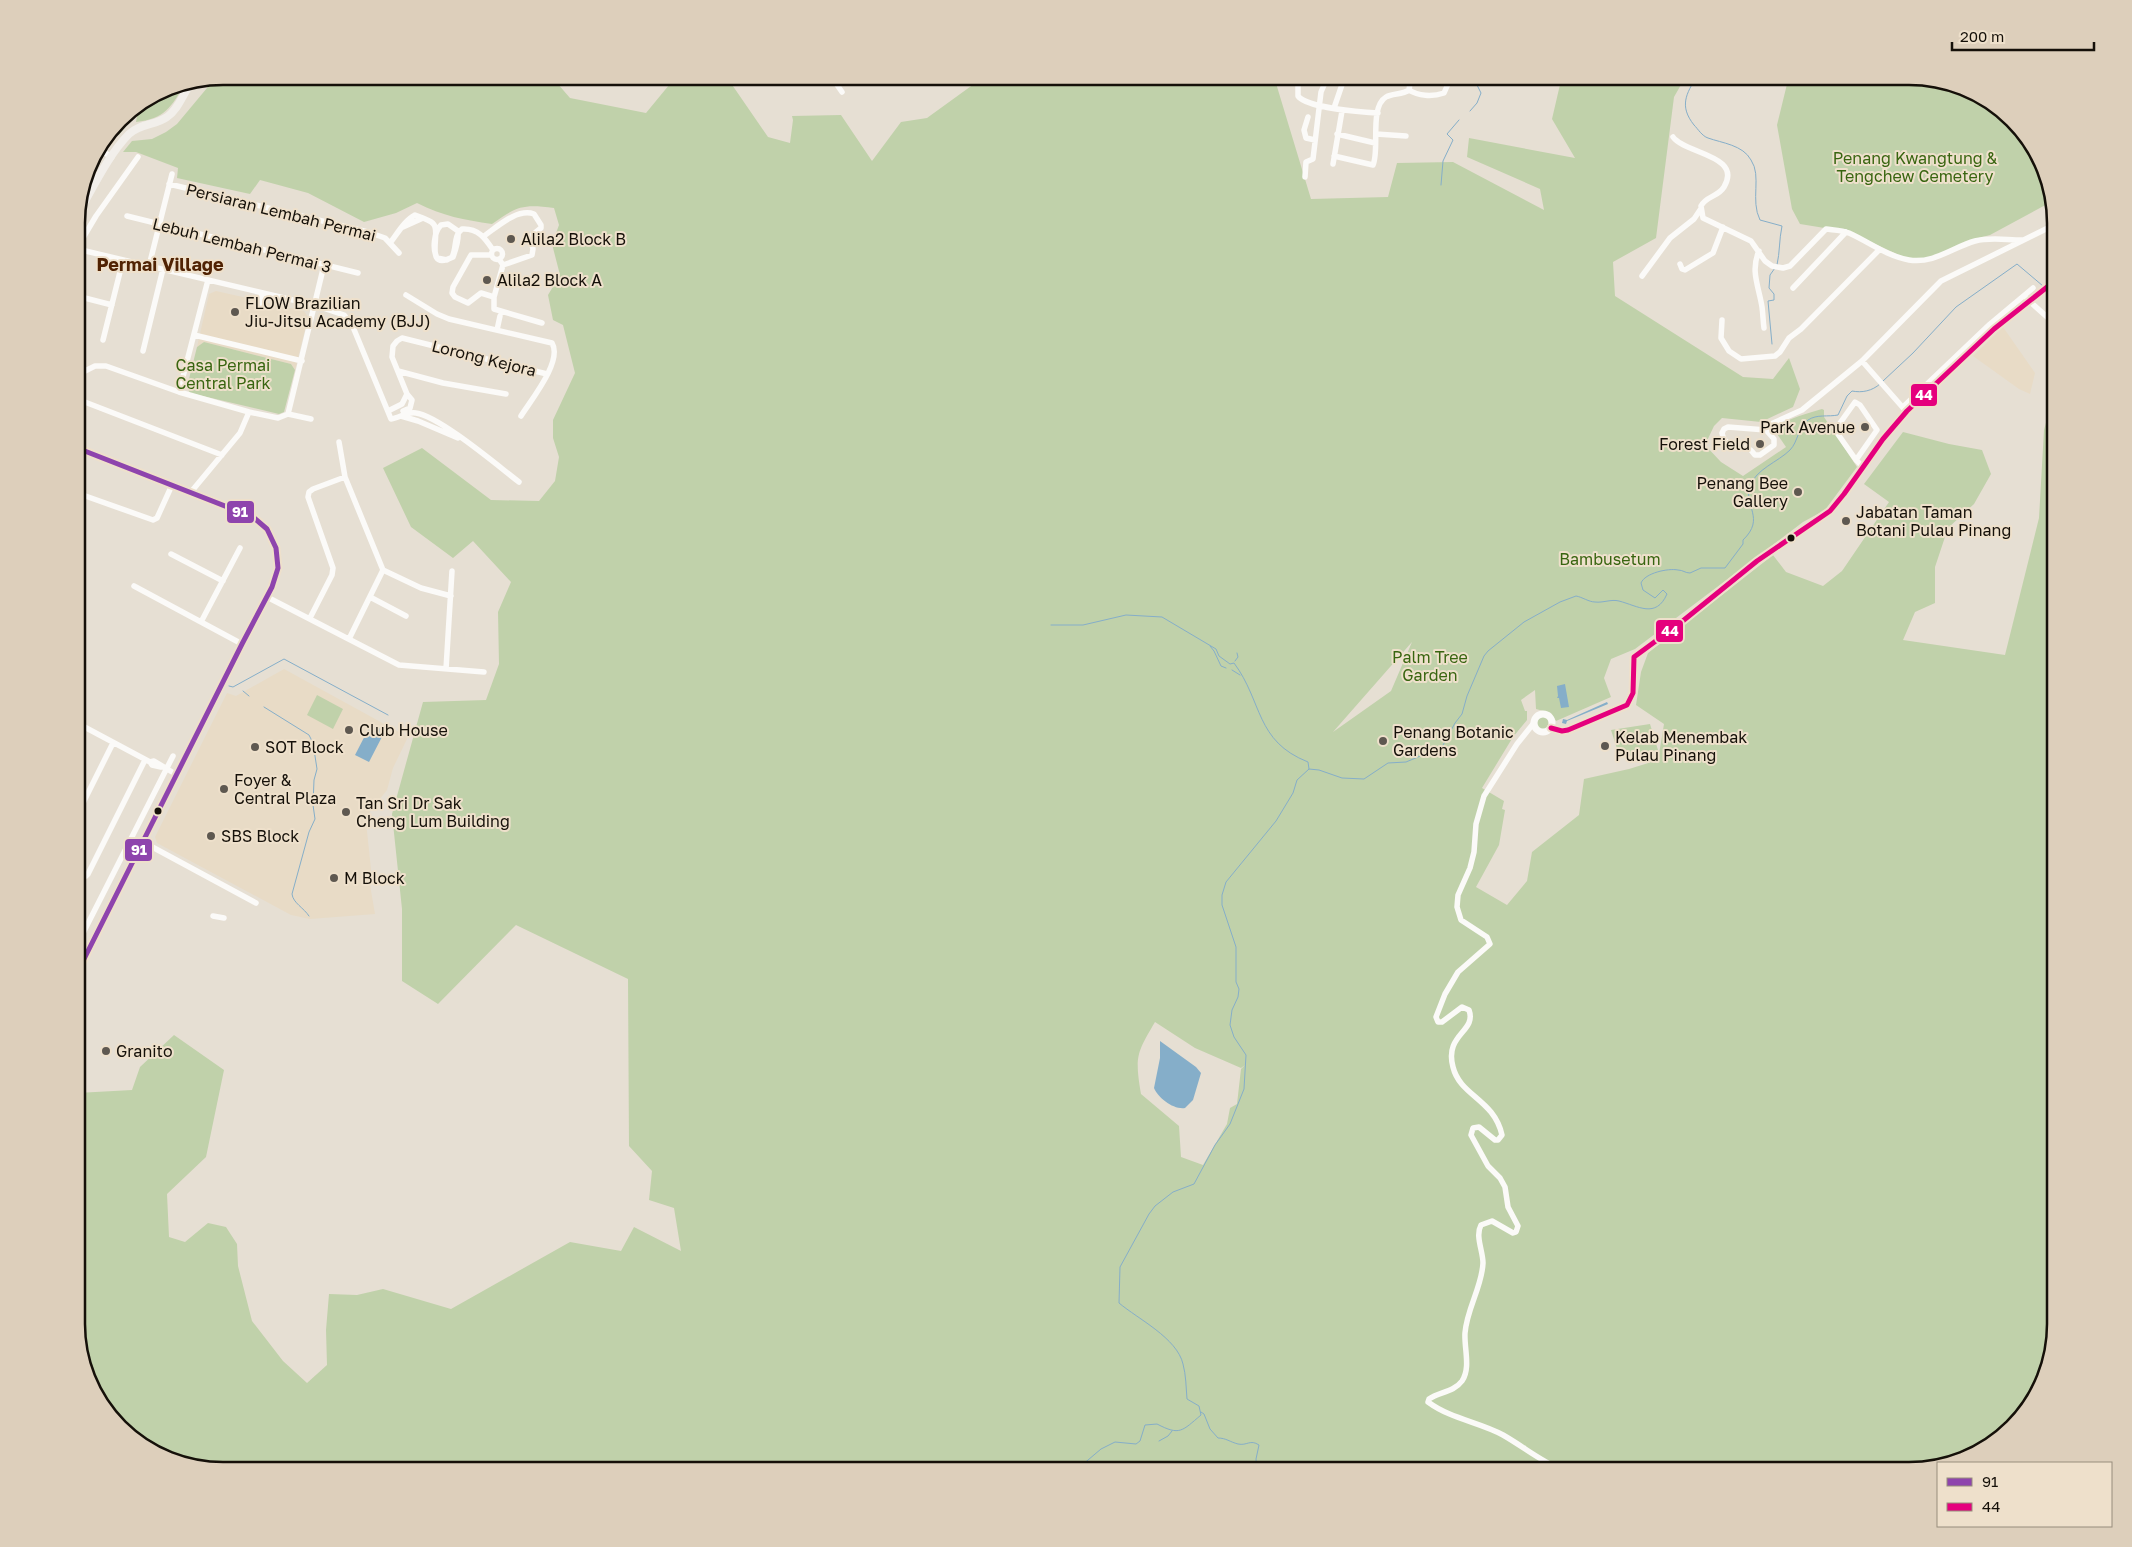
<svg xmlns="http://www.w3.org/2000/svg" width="2132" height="1547" viewBox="0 0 2132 1547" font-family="'Golos Text',sans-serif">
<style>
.built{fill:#e8dbc6}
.green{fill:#c0d1aa;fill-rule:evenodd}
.water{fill:#85aec9}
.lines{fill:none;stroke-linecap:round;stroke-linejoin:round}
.stream{stroke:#85aec9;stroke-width:1}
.minor{stroke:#fbfaf8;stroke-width:5.5}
.tertiary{stroke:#fbfaf8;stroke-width:7}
.secondary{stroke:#f2efeb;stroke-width:8}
.bus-1-casing{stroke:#eee0cb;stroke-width:9}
.bus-2-casing{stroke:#eee0cb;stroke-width:9}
.bus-1{stroke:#8e44ad;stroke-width:5}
.bus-2{stroke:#e5007d;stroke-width:5}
.poi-dot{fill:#5e5850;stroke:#eee0cb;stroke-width:2}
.bus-dot{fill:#151009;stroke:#eee0cb;stroke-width:2}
.labels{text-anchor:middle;stroke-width:4;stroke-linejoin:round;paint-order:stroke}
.park-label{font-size:16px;fill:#386510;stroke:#eee0cb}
.street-label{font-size:16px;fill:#151009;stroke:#eee0cb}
.poi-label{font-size:16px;fill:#151009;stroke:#eee0cb;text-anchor:start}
.neighbourhood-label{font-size:18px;font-weight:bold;fill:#502203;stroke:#eee0cb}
.rim{fill:none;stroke:#151009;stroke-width:2.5}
.line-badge{stroke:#eee0cb;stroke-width:2}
.badge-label{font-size:14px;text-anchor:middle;font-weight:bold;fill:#fff}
</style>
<rect width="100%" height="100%" fill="#e6dfd3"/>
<path class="built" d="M109,134L116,138L112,145L101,144Z
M216,291L304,311L308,317L295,370L291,364L204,342L197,347L209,294Z
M2003,327L2035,373L2030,394L2019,389L1973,356Z
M284,669L408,737L393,768L387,790L371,810L366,822L371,869L370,885L375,914L310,919L291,915L157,843L155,837L227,693L236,696Z"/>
<path class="green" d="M226,76H551L570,98L646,113L674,79V76H726L768,137L790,143L793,120L792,116L841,115L872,161L901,122L927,118L985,76H1270L1275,80L1311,199L1388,197L1397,163L1453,162L1544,210L1540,189L1467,157L1469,138L1575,158L1552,119L1562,76H1686L1674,97L1656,238L1613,262L1615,296L1743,377L1773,379L1789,358L1800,389L1793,407L1761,422L1722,418L1714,426L1705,445L1721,462L1743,476L1786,447L1773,428C1789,419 1804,414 1822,409L1824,410V417L1857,467L1825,510L1803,522L1635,649L1611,659L1604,678L1611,697L1556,721L1551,713L1536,709L1535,690L1521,700L1525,711H1527V720L1513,737L1482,788L1504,801L1502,809L1505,810L1499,845L1476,887L1507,905L1527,881L1532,852L1579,815L1584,779L1629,769L1658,760L1664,724L1636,705L1641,672L1648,653L1773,555L1786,572L1823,586L1842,571L1889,502L1864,484L1903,432L1949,444L1982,450L1991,474L1974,504L1948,528L1935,567V603L1915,612L1903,640L2005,655L2039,518L2044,430L2050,408L2056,402V1325L2048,1372L2026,1413L1974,1456L1909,1471H222L175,1463L134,1441L91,1389L77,1334V1093L132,1090L140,1067L174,1035L224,1070L206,1157L167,1194L169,1237L185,1242L208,1223L226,1227L237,1244L238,1266L252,1321L283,1361L307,1383L327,1365L326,1330L329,1294L357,1295L383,1289L451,1309L570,1242L621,1251L634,1227L681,1251L674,1208L649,1200L652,1171L629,1146L628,979L516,925L438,1004L402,981V909L392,814L423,702L486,700L499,664L498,612L511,582L473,541L453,558L411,527L383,468L422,448L491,500L539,501L555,481L559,457L553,438V420L575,373L563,325L553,320L548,295L560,275L552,244L559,225L554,208C523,204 517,206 492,224C464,220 443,216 417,203L396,213L364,222L308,193L260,180L250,194L177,178L178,168L136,152H123L132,141L152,139L166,132L177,124L212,82ZM1412,642L1391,691L1333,732ZM1155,1022L1195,1048L1241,1068L1245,1065L1241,1069L1237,1104L1230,1108L1227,1124L1203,1165L1181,1157L1179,1126L1141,1094C1135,1057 1136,1054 1155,1022Z
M1787,76H1910L1957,84L1998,106L2041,158L2051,202L1990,235L1971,240L1933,257L1912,261L1849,232L1800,224L1792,209L1777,125L1788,80Z
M185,84C171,107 165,119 136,122L138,110H133L167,87Z
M128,113L126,126L119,135L111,131L119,119Z
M204,342L291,364L295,370L284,412L279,414L190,393L187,387L197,347Z
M317,695L343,709L333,729L307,715Z
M1537 723a7 7 0 1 1 14 0a7 7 0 1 1-14 0Z
M1650,724L1658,750L1620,758L1611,730Z"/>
<path class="water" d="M1565,684L1569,707L1561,708L1559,698H1557L1558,696L1557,686Z
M1607,702L1608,704L1567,721L1566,724L1562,723L1563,719L1567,720Z
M371,724L385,731L369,762L355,755Z
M1160,1041L1196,1067L1201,1073L1193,1100L1185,1108C1174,1110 1158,1098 1154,1088L1160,1058Z"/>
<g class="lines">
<path class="stream" d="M1697,76C1686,94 1679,106 1694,125C1698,129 1702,136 1708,138C1722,143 1743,145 1751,160C1762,176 1750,200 1760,220L1782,226C1779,240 1780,252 1777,265
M1470,111L1477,103L1481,93L1477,85L1468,79L1470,76
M1441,185L1443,161L1453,140L1447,134L1459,120
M2048,290L2056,295
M1772,344L1768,301L1774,300V294L1769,288L1770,275L1775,268
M1883,381L1913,353L1956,307L2017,264L2043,286
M1051,625H1083L1126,615L1162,617L1216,649L1219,656L1230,664L1234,663C1263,702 1255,741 1308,762L1309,769
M1210,646L1214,651L1221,666L1226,668
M1235,661L1238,657L1237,653
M1232,670L1240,675
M229,686L233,687L284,659L388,715
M243,691L249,696
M264,707L309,735L313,743L317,769L314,780L313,805L315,819L309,832L292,894C293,903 304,908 309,916
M1201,1412L1204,1414L1210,1429L1218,1438C1226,1438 1230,1442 1238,1444C1247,1446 1250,1439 1259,1445L1256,1459L1257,1471
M1159,1441L1168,1436L1172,1431
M1075,1471L1101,1449L1115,1442L1136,1444L1140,1441L1145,1425L1157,1424C1180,1436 1182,1431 1201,1415L1199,1406L1187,1399C1186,1387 1186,1375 1183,1364C1177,1338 1138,1319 1119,1303L1120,1267L1149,1214L1155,1206L1173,1192L1194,1184L1215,1145L1230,1124L1244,1089L1246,1055L1234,1037L1230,1025L1232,1010L1238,997L1239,989L1236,982V947L1222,905V895L1226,882L1276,821L1293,793L1297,780L1309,769L1319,770L1342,778L1364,779L1388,763L1406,762L1442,747L1455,723L1462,714L1467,696L1484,656L1488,651L1524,622L1560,602L1576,596C1582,597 1589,602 1595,602C1603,603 1611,599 1619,601C1638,606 1656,619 1667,594L1663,590L1655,598L1643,590L1641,583C1645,573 1668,568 1678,570C1683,570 1685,573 1690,573L1701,568H1725L1743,544V540C1766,518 1743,506 1750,486C1756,469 1778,462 1790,450C1798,442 1798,427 1808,420C1817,414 1828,417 1838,415L1847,396L1852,391C1862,393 1872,391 1880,384"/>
<path class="minor" d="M831,76L842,92
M1298,84V96C1307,108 1362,112 1378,113
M1409,90C1418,96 1432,97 1444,93L1448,84L1444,76
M1334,108L1345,76
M1308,117L1304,130L1306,138L1315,140
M1337,134L1375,143
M1376,134L1406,136
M1673,137C1685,154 1743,155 1724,187C1718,197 1706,196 1701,206L1703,218L1751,241L1765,261L1772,266L1783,268L1790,266L1826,229C1833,230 1842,230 1849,233C1869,242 1887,256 1909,260C1934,264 1953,247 1975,241C1990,237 2006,240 2022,240
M98,149L112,157
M1334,156L1373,165C1380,150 1369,107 1386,97C1393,93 1402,95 1409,90L1411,76
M1333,164L1342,111
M1305,177L1306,162L1313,159L1321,92L1328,76
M169,184L368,232L385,238L399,253
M127,216L358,273
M423,218C428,220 434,222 435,227C439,238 425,271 453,257C456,249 459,240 458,231L448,224L441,225C434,232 432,249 437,258L447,260L452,257C457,248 453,236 462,229C478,228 485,238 493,250
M484,236C497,227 517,208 534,214L541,225V228L530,237L533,249L532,255L503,265
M390,243C397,234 405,220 415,215L423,218L403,227
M77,248L96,216L138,157
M491.5 254a5.5 5.5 0 1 1 11 0a5.5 5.5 0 1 1-11 0Z
M77,249L314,305L344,315L353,327L391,419C400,418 407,411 416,413C439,416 498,466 519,482
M1759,251C1750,271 1759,287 1762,307C1763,314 1763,321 1764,328
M491,255H471L453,287L452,293L455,297L468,303L481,293L494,297
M499,259L503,265L494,297V309L542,323
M1680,264L1682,269L1685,270L1713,253L1723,227
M149,266L172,174
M1642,276L1670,238L1694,219L1700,210
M1793,288L1846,232
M406,295L437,314L449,319L552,343C563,361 531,400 521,416
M77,296L112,305
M2027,299L2056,325
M259,305L262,293
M1722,320L1721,338L1729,351L1741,359L1775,356L1780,352L1789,338L1801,329L1879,250
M497,330L500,316
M194,335L302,361
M103,340L123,260
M143,351L163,269
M1862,361L1905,410
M398,371L443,383L506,394
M77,375L95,366H106L179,392L249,412L278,418L288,414L311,419
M179,392L208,280
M77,399L222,455
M1903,407L1990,324L2033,288
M388,411L402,404L407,394
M403,411L410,408L412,400L407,394L392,357L393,346L397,341L402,338L547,374
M288,414L324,265
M401,416L418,421L458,438
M1728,427L1766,430L1774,439V445L1760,455H1755C1753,453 1752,450 1749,449C1739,440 1725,450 1722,433L1724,429Z
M1766,430L1771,424L1802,410L1862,361L1941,281L2056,224
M339,442L345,477L383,570L349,639
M77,448L253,517L267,529L276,548L278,568L272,587L242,644L77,973
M1856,460L1835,430L1855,402L1860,405L1877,430L1856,460L1863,467
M191,492L240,433L249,412
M77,493L153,520L157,518L172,485
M171,554L223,581
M383,570L421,588L451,596
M134,586L242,644
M267,597L399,665L484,672
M370,597L406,616
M310,618L332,575L333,568L308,497L309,492L313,489L345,477
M201,622L240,548
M446,669L452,571
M77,723L150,762L152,765L161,767
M1533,724L1517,744L1484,796L1476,824L1474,852L1470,868L1458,895L1457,907L1461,920L1487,937L1490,944L1458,972L1445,994L1436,1017L1438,1022H1442L1462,1007L1469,1010C1477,1032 1444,1034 1453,1067C1460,1096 1494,1099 1502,1135L1498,1140H1495L1479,1127L1473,1128L1471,1135L1488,1166L1500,1178L1505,1187L1508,1207L1518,1226L1516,1232L1513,1233L1492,1221L1481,1225C1475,1236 1483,1251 1483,1263C1482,1287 1467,1308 1465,1333C1464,1348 1471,1368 1462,1381C1454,1392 1439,1392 1429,1399L1428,1402C1451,1419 1479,1422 1503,1435C1524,1447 1542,1462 1564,1471
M150,762L154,761L177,775
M77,815L113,743
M143,842L256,903
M77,871L86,876L88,874L145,760
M213,916L224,918
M77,945L173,756"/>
<path class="tertiary" d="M1534 723a9 9 0 1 1 18 0a9 9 0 1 1-18 0Z
M1551,728L1562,731L1568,730L1627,705L1633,693L1634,657L1679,624L1757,561L1830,511L1844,494L1883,439L1907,411L1994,329L2056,280"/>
<path class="secondary" d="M77,215C92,190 108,155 129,134C139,124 156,125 167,117C179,109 183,93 192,82"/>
<defs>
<path id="bus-1" d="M77,448L253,517L267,529L276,548L278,568L272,587L242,644L77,973"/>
<path id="bus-2" d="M1551,728L1562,731L1568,730L1627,705L1633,693L1634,657L1679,624L1757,561L1830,511L1844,494L1883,439L1907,411L1994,329L2056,280"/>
</defs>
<use href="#bus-1" class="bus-1-casing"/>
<use href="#bus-2" class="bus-2-casing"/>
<use href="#bus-1" class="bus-1"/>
<use href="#bus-2" class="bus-2"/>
</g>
<g class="poi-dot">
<circle cx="511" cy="239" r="5"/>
<circle cx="487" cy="280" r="5"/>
<circle cx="235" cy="312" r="5"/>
<circle cx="1865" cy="427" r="5"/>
<circle cx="1760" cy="444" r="5"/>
<circle cx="1798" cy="492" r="5"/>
<circle cx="1846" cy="521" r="5"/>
<circle cx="349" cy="730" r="5"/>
<circle cx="1383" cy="741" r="5"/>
<circle cx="1605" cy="746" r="5"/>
<circle cx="255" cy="747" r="5"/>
<circle cx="224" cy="789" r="5"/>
<circle cx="346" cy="812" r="5"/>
<circle cx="211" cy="836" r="5"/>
<circle cx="334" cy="878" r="5"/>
<circle cx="106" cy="1051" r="5"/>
</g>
<g class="bus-dot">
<circle cx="1791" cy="538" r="4.5"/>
<circle cx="158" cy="811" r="4.5"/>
</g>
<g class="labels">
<g class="park-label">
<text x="1915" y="164">Penang Kwangtung &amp;<tspan x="1915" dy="18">Tengchew Cemetery</tspan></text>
<text x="223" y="371">Casa Permai<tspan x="223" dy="18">Central Park</tspan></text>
<text x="1610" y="565">Bambusetum</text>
<text x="1430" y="663">Palm Tree<tspan x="1430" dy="18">Garden</tspan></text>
</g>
<g class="street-label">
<text transform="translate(281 212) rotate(14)" y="6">Persiaran Lembah Permai</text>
<text transform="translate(242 245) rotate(14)" y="6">Lebuh Lembah Permai 3</text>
<text transform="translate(484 358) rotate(14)" y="6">Lorong Kejora</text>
</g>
<g class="poi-label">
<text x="521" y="245">Alila2 Block B</text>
<text x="497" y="286">Alila2 Block A</text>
<text x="245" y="309">FLOW Brazilian<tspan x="245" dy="18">Jiu-Jitsu Academy (BJJ)</tspan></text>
<text x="1855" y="433" text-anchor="end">Park Avenue</text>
<text x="1750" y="450" text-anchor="end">Forest Field</text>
<text x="1788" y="489" text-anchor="end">Penang Bee<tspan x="1788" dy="18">Gallery</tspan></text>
<text x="1856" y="518">Jabatan Taman<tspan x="1856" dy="18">Botani Pulau Pinang</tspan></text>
<text x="359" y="736">Club House</text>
<text x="1393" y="738">Penang Botanic<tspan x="1393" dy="18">Gardens</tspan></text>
<text x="1615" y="743">Kelab Menembak<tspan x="1615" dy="18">Pulau Pinang</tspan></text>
<text x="265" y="753">SOT Block</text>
<text x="234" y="786">Foyer &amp;<tspan x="234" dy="18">Central Plaza</tspan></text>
<text x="356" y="809">Tan Sri Dr Sak<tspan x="356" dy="18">Cheng Lum Building</tspan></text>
<text x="221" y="842">SBS Block</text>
<text x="344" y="884">M Block</text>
<text x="116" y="1057">Granito</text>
</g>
<g class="neighbourhood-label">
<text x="160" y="271">Permai Village</text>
</g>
</g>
<path d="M0 0H2132V1547H0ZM223 85H1909A138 138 0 0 1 2047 223V1324A138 138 0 0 1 1909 1462H223A138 138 0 0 1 85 1324V223A138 138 0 0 1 223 85Z" fill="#ddcfbb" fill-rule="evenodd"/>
<path class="rim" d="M223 85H1909A138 138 0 0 1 2047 223V1324A138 138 0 0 1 1909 1462H223A138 138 0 0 1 85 1324V223A138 138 0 0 1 223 85Z"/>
<g class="line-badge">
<rect x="1910" y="383" width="28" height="24" rx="5" fill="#e5007d"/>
<rect x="226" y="500" width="29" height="24" rx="5" fill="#8e44ad"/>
<rect x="1655" y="619" width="29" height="24" rx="5" fill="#e5007d"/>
<rect x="124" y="838" width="29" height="24" rx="5" fill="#8e44ad"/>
</g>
<g class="badge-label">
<text x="1924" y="400">44</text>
<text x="240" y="517">91</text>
<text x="1670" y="636">44</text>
<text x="139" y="855">91</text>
</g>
<rect x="1937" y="1462" width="175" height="65" fill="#eee0cb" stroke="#978d7d"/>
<rect x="1947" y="1478" width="25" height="8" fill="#8e44ad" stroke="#978d7d"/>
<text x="1982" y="1487" font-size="15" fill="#151009">91</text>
<rect x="1947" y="1503" width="25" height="8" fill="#e5007d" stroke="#978d7d"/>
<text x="1982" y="1512" font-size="15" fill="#151009">44</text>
<path d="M1952 42v8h142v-8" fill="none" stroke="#151009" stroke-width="2.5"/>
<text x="1960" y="42" font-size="15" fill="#151009" stroke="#eee0cb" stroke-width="4" paint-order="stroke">200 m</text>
</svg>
